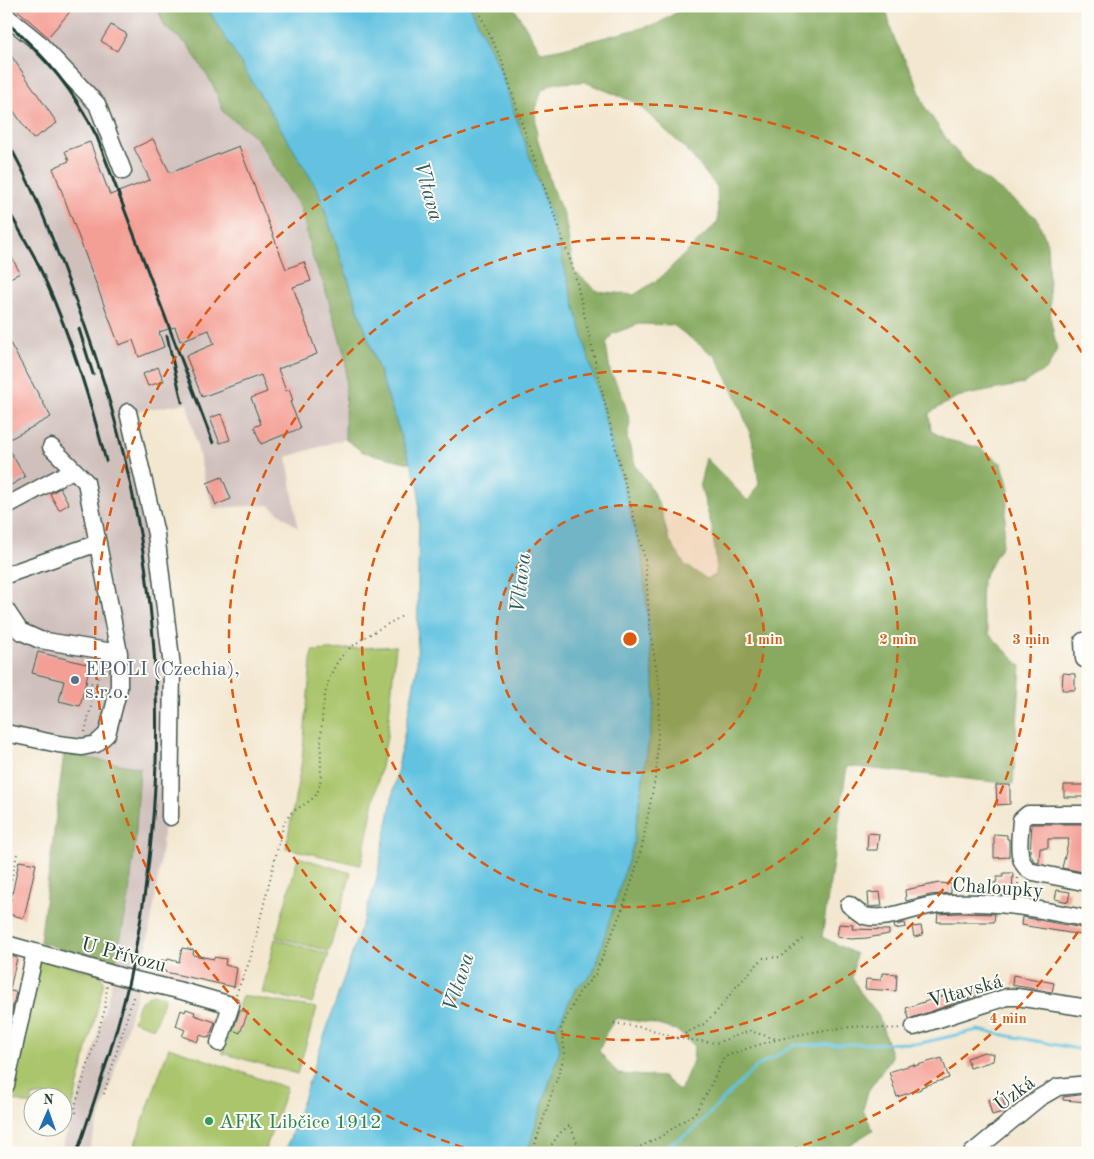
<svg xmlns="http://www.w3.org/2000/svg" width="1094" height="1159" viewBox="0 0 1094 1159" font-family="'Old Standard TT',serif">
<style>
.industrial{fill:#d0c0bc}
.green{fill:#aac56c;stroke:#648150}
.forest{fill:#87aa60;stroke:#53744a;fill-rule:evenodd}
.water{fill:#62c2e0;stroke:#40808a}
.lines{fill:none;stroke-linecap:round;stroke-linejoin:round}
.stream{stroke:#62c2e0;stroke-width:3}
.building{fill:#f49f95}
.minor-casing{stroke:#3f564b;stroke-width:19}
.path{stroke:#3f564b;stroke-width:2;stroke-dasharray:1 4;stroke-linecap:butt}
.minor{stroke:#fff;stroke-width:16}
.rail{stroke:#1f3d34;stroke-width:3}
.ring{fill:none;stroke:#de580e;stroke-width:2.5;stroke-dasharray:9 6}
.service-dot{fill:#5c6f8a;stroke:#fdfcf7;stroke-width:2}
.leisure-dot{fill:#2e9e5b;stroke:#fdfcf7;stroke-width:2}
.labels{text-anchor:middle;stroke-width:4;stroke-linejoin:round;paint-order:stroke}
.service-label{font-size:20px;fill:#4e5e75;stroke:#fdfcf7;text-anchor:start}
.street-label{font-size:20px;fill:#1f3d34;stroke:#fdfcf7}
.leisure-label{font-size:20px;fill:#27864d;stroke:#fdfcf7;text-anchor:start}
.water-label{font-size:21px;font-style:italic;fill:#305e5f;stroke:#fdfcf7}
.centre{fill:#de580e;stroke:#fdfcf7;stroke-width:2.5}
.ring-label{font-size:15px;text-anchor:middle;font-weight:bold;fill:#de580e;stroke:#fdfcf7;stroke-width:4;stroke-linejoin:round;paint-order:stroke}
</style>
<rect width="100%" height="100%" fill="#fdfcf7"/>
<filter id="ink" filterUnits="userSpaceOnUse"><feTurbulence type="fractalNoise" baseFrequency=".02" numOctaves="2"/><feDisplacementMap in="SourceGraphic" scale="10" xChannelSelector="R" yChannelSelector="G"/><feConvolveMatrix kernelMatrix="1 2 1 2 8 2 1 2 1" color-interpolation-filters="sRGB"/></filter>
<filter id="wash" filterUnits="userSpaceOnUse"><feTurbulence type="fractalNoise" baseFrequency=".0096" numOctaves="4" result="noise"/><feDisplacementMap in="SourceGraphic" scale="20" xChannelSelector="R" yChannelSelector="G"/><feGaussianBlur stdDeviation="1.12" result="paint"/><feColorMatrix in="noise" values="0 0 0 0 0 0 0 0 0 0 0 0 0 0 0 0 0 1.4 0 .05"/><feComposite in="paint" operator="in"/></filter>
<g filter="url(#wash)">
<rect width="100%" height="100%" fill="#f3e7cf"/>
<path class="industrial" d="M6,6H206L318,190L383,427L287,457L298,528L269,505L214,508L207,490L187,403L124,413L149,521L167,684V769L162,847L154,906L140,981L113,1077L88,1153H60L88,1070L114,975L128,902L135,844L140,768L6,739Z"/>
<path class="green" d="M396,646L387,737L361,865L286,848L302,760L312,651Z
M298,857L351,873L329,951L276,937Z
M275,939L329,954L312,1003L262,993Z
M40,959L100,974L104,982L71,1113L63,1111L62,1096H32V1105L12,1100Z
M152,994L165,997L154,1028L133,1021L139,1003Z
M242,996L317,1008L297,1074L222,1053Z
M169,1047L287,1088L264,1153H132Z"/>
<path class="forest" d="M160,6H206L318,190L410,463L363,452L345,439L346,360L324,285L312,256L301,209L256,137L224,113L213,85L188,45L165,27L159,12Z
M470,6H513L541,52L559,49L657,24L687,6H885L893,36L916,82L925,107L950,144L972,169L1037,218L1047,243L1051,322L1057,349L1048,368L1023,384L957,397L929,413L931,431L948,440L980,448L1002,464L1009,488L1002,545L982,580L981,609L989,634L1021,666L1013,784L847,766L822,937L856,954L852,978L861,993L878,1014L892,1057L868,1091L863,1110L873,1130L836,1153H527L560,1049L556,1029L576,988L593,972L633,845L655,697L642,556L498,65ZM585,82L636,103L687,150L717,187L718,222L659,279L634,295L597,291L574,271L565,218L552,188L537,137L535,111L542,90L555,83ZM639,324L673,325L716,357L737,398L752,439L759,484L748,501L706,458L700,484L712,528L716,558V575L707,579L685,565L669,540L660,506L648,483L636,467L627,438L630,422L622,395L610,371L606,344L612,334ZM616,1018L650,1023L676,1030L694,1045L693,1061L680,1091L663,1077L618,1074L599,1051L606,1033Z
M64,753L140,768L135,844L128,902L115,966L40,942Z"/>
<path class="water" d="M206,6H470L498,65L551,218L642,556L655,698L633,845L593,973L576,988L556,1029L560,1049L527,1153H285L376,882L417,668L419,489L318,190Z"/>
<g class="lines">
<path class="stream" d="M654,1153L691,1132L756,1067L796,1045L921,1043L978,1030L1088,1051"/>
</g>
<g id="blocks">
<path class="building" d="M13,6H75L48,37Z
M111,25L127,34L117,51L101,41Z
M6,48L57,123L33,139L6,100Z
M153,139L170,173L239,146L286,269L304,262L311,281L293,287L317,354L278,369L286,391L289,389L293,401L290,402L301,428L261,444L254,427L261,424L251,398L267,392L261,375L202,397L186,356L214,344L209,330L180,341L175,327L159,332L164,347L139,357L133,340L119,345L53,168L69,161L65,151L90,142L110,195L150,180L134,148Z
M6,246L20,273L6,280Z
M6,336L51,417L6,441Z
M158,367L164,381L148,386L143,374Z
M221,414L230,440L220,443L210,418Z
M6,444L25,477L6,488Z
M222,477L231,499L216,505L207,483Z
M60,488L69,504L59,510L50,494Z
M38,652L90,665L80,706L59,701L64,681L32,673Z
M1063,673L1075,674V690H1062Z
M996,785H1010V804L997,805Z
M1064,785H1088V797H1064Z
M1032,824H1088V873L1062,868L1069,839H1048V848H1040L1039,863L1034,861L1030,853Z
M868,833L879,834L877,850H867Z
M994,834L1007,835V839H1009V857L994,858Z
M19,861L36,864L24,918L8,914Z
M1003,873H1013L1012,894L992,893V883H996L997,877H1003Z
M939,883L951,884V893L930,895L906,901L905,890Z
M1057,890L1070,892L1068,902L1055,899Z
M880,892L882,906L869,907L868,893Z
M959,913L995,914L994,922H937L938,914Z
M1022,917L1088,929V936L1021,925Z
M905,923L906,927L895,929L894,925Z
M839,924L853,925L852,929L889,930V934L867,938L851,939L837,936Z
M921,926L923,935L914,937L912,927Z
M182,948L194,950L193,955L214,959V957L226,959L225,965L237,968L234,987L165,972V971L159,970L161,960L167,961L168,959L179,962Z
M6,954L17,958L10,989H6Z
M883,973L897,974L896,991L865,989L866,979L880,980L881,976H883Z
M1013,975L1054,983L1052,992L1012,985Z
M991,981L993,990L909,1019L906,1008L945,995L946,998Z
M6,990L16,992L6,1037Z
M186,1009L195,1012L194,1015L215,1022L209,1038L200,1035L197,1042L182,1036L185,1030L176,1026L181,1010L185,1012Z
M240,1010L248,1012L240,1033L233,1030Z
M984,1052L994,1054L993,1061L970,1068L967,1058Z
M942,1058L949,1078L921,1087V1089L897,1097L889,1072L914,1064V1066Z
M1088,1094V1102L1063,1100V1097Z
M1002,1096L1006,1111L992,1115L988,1100Z"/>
</g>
</g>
<g filter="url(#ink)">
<use href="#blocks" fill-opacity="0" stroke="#3f564b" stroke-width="1"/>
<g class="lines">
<defs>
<path id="minor" d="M6,16L39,43L97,104L123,171
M128,412L156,534L172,667L170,817
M51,447L86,482L119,653
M6,506L73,470
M6,575L98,543
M6,610L20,631L40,640L119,653V688L107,734L96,744L82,747L58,744L6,733
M1083,641L1084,659H1088
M1088,814H1028L1021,820C1020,837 1014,865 1033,872L1088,883
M849,905C854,908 859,914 865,916C886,922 917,906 940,904C990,899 1038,909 1088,919
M6,944L123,977L182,991L231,1005L219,1043
M914,1027L1007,997H1017L1088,1008
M6,1085L35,952
M972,1153L1039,1098L1058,1087L1088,1084"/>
</defs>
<use href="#minor" class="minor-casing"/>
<path class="path" d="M476,6L502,61L521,121L574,271L615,446L645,559L650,631L660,690L656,774L642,846L634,875L624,905L595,975L580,991L561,1028L565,1054L532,1153
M86,682L97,684
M85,732L101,664
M1018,878V893
M6,904L17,854
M236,994L250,960L284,823C287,819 289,814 293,812C301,805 312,802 317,793C323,780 320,761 321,747C322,713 322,671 350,648C366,635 385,626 402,616
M614,1023L650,1029L675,1038L716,1043L750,1031L776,1039
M676,1038L704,1024L719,1009L736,987L763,958L781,957L802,939
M104,1094L134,994
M76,1113L75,1106L105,1009L107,985
M546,1153L559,1134L570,1125L581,1153
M627,1153L660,1137L695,1113L709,1089L724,1057C764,1041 807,1031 851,1027C867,1025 884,1030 901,1028"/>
<use href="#minor" class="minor"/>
<path class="rail" d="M6,22C45,55 75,92 97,137L213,443
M6,140C36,190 55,246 75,299C160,521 179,744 130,976C117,1036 96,1095 77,1153
M6,206C15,223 25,239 34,256C66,321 88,391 106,461
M79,329L93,374
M167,336L182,402"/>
</g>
</g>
<circle cx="630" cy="639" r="134" fill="#de580e" fill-opacity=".12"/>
<g class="ring">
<circle cx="630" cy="639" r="134"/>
<circle cx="630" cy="639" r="268"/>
<circle cx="630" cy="639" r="401"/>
<path d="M1086 919A535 535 0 0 1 782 1152M478 1152A535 535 0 1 1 1086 359"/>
</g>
<circle class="service-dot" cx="75" cy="680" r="5"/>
<circle class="leisure-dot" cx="209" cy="1121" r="5"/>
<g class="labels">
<g class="service-label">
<text x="85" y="675">EPOLI (Czechia),<tspan x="85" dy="23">s.r.o.</tspan></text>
</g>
<g class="street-label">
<text transform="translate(998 887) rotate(4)" y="7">Chaloupky</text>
<text transform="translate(124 954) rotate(15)" y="7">U Přívozu</text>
<text transform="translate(965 990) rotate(-16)" y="7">Vltavská</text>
<text transform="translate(1014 1093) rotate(-37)" y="7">Úzká</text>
</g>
<g class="leisure-label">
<text x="219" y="1128">AFK Libčice 1912</text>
</g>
<g class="water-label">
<text transform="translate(429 191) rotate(74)" y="7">Vltava</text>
<text transform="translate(520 583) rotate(-84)" y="7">Vltava</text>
<text transform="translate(458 982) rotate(-72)" y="7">Vltava</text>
</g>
</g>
<circle cx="630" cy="639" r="8" class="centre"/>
<g class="ring-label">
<text x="764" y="644">1 min</text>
<text x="898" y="644">2 min</text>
<text x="1031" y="644">3 min</text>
<text x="1008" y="1023">4 min</text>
</g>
<rect width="1094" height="1159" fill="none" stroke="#fdfcf7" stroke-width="25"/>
<g transform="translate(48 1112) rotate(2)"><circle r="24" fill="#fdfcf7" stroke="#a4b0a9"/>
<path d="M0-4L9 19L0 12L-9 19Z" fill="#1f6fb2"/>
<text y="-8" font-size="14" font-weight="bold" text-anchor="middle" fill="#1f3d34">N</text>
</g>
</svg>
